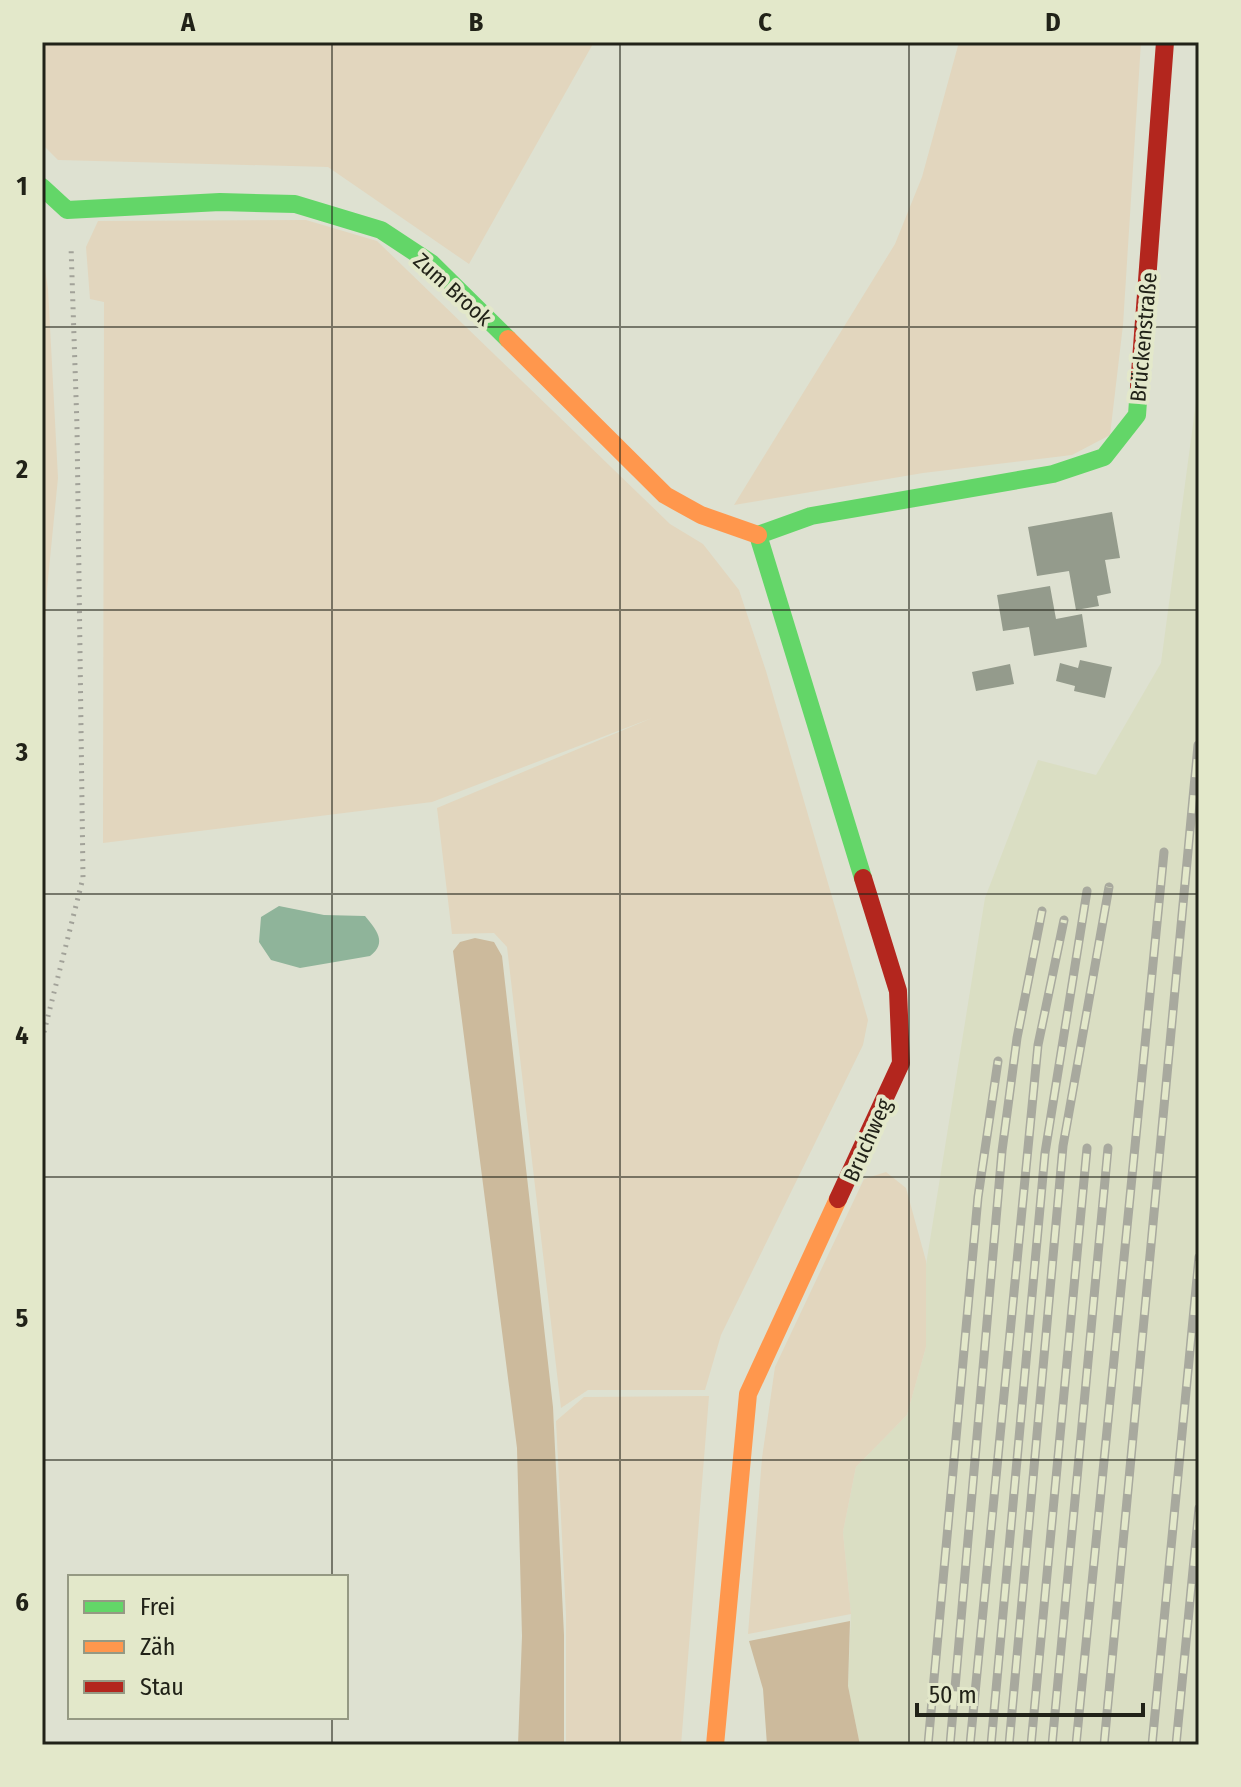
<svg xmlns="http://www.w3.org/2000/svg" width="1241" height="1787" viewBox="0 0 1241 1787" font-family="'Fira Sans Condensed',sans-serif">
<style>
.built{fill:#dadec3}
.green{fill:#e2d6be}
.forest{fill:#ccba9c}
.water{fill:#8fb49a}
.building{fill:#949b8c}
.lines{fill:none;stroke-linecap:round;stroke-linejoin:round}
.path{stroke:#a2a299;stroke-width:5;stroke-dasharray:2 6;stroke-linecap:butt}
.fast{stroke:#63d668;stroke-width:18}
.slow{stroke:#ff974d;stroke-width:18}
.jam{stroke:#b3261e;stroke-width:18}
.rail-casing{stroke:#a8a99e;stroke-width:9}
.rail{stroke:#e3e8ca;stroke-width:6;stroke-dasharray:18;stroke-linecap:butt}
.grid{fill:none;stroke:#212218;stroke-width:2;stroke-opacity:0.55}
.labels{text-anchor:middle;stroke-width:8;stroke-linejoin:round;paint-order:stroke}
.street-label{font-size:22px;fill:#212218;stroke:#e3e8ca}
.neatline{fill:none;stroke:#212218;stroke-width:3}
.grid-label{font-size:26px;text-anchor:middle;font-weight:bold;fill:#212218}
</style>
<rect width="100%" height="100%" fill="#dee1d1"/>
<path class="built" d="M1196,402L1199,403V1745H860L848,1686L851,1614L843,1532L856,1467L907,1415L926,1347V1265L985,898L1038,760L1096,775L1161,663Z"/>
<path class="green" d="M42,42H594L469,264L328,167L58,160L42,144Z
M959,42H1141L1123,325L1110,435L1072,455L923,473L734,505L895,244L922,177Z
M306,220L377,241L670,524L703,544L739,590L766,671L868,1020L863,1045L721,1335L705,1390H588L561,1408L507,947L494,933L452,934L437,808L652,718L432,802L103,843L104,302L90,299L86,247L98,221Z
M42,250L48,289L58,478L47,589L42,697Z
M886,1172L906,1188L926,1261V1347L907,1415L856,1467L843,1532L851,1614L748,1634L762,1458L775,1367L864,1179Z
M709,1396L681,1745H566V1615L556,1421L584,1397Z"/>
<path class="forest" d="M475,938L494,942L502,956L553,1407L564,1635V1745H518L522,1636L517,1448L453,951L460,942Z
M850,1621L848,1686L860,1745H767L763,1689L749,1641Z"/>
<path class="water" d="M279,906L324,915L365,916C376,929 388,943 370,956L300,968L271,960L259,942L261,917Z"/>
<path class="building" d="M1112,512L1120,558L1105,560L1111,593L1097,596L1099,606L1076,610L1069,571L1037,576L1028,527Z
M1050,586L1056,619L1082,614L1087,647L1034,656L1029,627L1003,631L997,595Z
M1080,660L1112,667L1105,698L1074,691L1075,686L1056,681L1060,663L1078,668Z
M1010,664L1014,684L976,691L972,672Z"/>
<g class="lines">
<path class="path" d="M42,1040L83,878L77,427L71,246"/>
<path class="fast" d="M42,187L67,210L220,202L295,204L381,230L431,263L508,339
M758,535L811,516L1053,474L1104,457L1137,415L1139,387
M758,535L863,878"/>
<path class="slow" d="M508,339L665,495L701,515L758,535
M715,1745L748,1394L838,1199"/>
<path class="jam" d="M1139,387L1165,42
M838,1199L901,1063L898,991L863,878"/>
<defs>
<path id="rail" d="M928,1745L978,1197L998,1061
M950,1745L1002,1151L1017,1038L1042,911
M970,1745L1038,1045L1064,920
M991,1745L1045,1153L1087,891
M1009,1745L1063,1146L1109,887
M1031,1745L1087,1148
M1052,1745L1108,1148
M1076,1745L1164,852
M1104,1745L1198,745
M1152,1745L1199,1257
M1176,1745L1199,1508"/>
</defs>
<use href="#rail" class="rail-casing"/>
<use href="#rail" class="rail"/>
</g>
<path class="grid" d="M332,42V1577M620,42V1745M909,42V1745M42,327H1199M42,610H1199M42,894H1199M42,1177H1199M42,1460H1199M332,1717V1745"/>
<g class="labels">
<g class="street-label">
<text transform="translate(453 289) rotate(42)" y="8">Zum Brook</text>
<text transform="translate(1143 337) rotate(-85)" y="8">Brückenstraße</text>
<text transform="translate(867 1140) rotate(-66)" y="8">Bruchweg</text>
</g>
</g>
<rect width="1241" height="1787" fill="none" stroke="#e3e8ca" stroke-width="88"/>
<rect x="68" y="1575" width="280" height="144" fill="#e3e8ca" stroke="#959983" stroke-width="2"/>
<rect x="84" y="1601" width="40" height="12" fill="#63d668" stroke="#959983" stroke-width="2"/>
<text x="140" y="1615" font-size="24" fill="#212218">Frei</text>
<rect x="84" y="1641" width="40" height="12" fill="#ff974d" stroke="#959983" stroke-width="2"/>
<text x="140" y="1655" font-size="24" fill="#212218">Zäh</text>
<rect x="84" y="1681" width="40" height="12" fill="#b3261e" stroke="#959983" stroke-width="2"/>
<text x="140" y="1695" font-size="24" fill="#212218">Stau</text>
<path d="M917 1703v12h226v-12" fill="none" stroke="#212218" stroke-width="4"/>
<text x="929" y="1703" font-size="24" fill="#212218" stroke="#e3e8ca" stroke-width="6" paint-order="stroke">50 m</text>
<rect x="44" y="44" width="1153" height="1699" class="neatline"/>
<g class="grid-label">
<text x="188" y="31">A</text>
<text x="476" y="31">B</text>
<text x="765" y="31">C</text>
<text x="1053" y="31">D</text>
<text x="22" y="195">1</text>
<text x="22" y="478">2</text>
<text x="22" y="761">3</text>
<text x="22" y="1044">4</text>
<text x="22" y="1327">5</text>
<text x="22" y="1611">6</text>
</g>
</svg>
